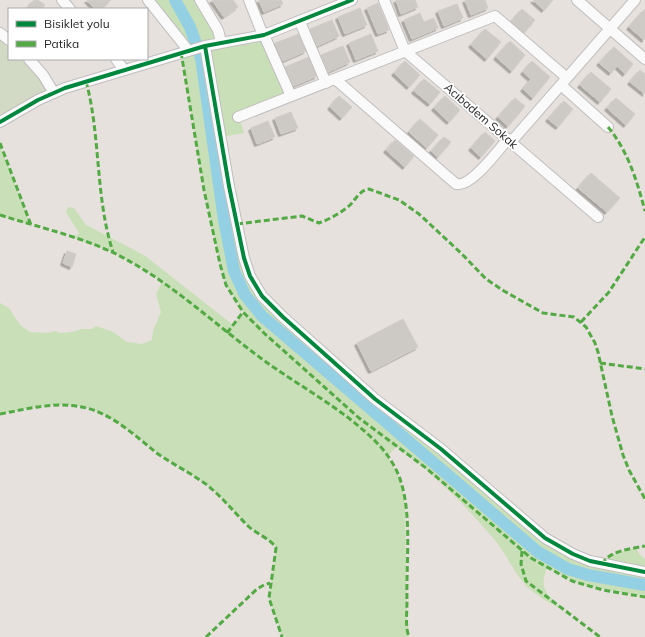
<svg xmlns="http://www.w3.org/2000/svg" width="645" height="637" viewBox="0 0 645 637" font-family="Mulish,sans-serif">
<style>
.green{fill:#c8dfb7}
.cemetery{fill:#d2d9c4}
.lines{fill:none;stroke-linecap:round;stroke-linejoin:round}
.river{stroke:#94d0e4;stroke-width:12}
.building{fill:#cdcac6;stroke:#d0cdc9;filter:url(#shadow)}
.minor-casing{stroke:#c0bebe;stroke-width:12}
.minor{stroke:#fbfafa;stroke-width:10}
.quiet{stroke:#53aa44;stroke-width:3;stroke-dasharray:6 3;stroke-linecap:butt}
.cycleway-casing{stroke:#fff;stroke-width:6}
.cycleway{stroke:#00873e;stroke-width:4}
.labels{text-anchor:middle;stroke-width:3.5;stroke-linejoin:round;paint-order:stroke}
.street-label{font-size:12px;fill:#272727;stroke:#fff}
</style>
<defs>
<filter id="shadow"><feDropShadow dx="-2.5" dy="2.5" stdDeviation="0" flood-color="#0004"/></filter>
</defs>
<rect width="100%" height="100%" fill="#e6e1dc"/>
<path class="green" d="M148,0H200L221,42L264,35L291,96L239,117L244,133L221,137L254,285L375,399L573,554L605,559L613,554L636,548L640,555L645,559V597L583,585L547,568C537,591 550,596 565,612C551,603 533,595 523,582C512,569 505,552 494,539C464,504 434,473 396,447L388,456L401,481L405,504L407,615L409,637H282L269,598L276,548C270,538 256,534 248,526C234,512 222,497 207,485C191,473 174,465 158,453C139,439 119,420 96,411C64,399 31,407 0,414V303L9,308L20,325L30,332L47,333L55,331L60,333L72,332L82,329H92L96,326L113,332L127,342L142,344L152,340L153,331L161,312L156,294L162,282C136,262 105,248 74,238L79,233L66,212L68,207L74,208L86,225L144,255L233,325L243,312L226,285L220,264L204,190L181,52L188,50Z
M0,143L1,147L31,225L0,215Z"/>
<path class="cemetery" d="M0,33L9,40V59H29L54,93L0,122Z"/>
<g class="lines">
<path class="river" d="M175,0L190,27L201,58L224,220L234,271L245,295L262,316L538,552L568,569L588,575L645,585"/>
</g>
<path class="building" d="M34,0H38L45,5L42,9H27Z
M87,0H111L100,9H95Z
M212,0H233L238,7L224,17Z
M259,0H281L283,4L264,12Z
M396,0H415L418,7L401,14Z
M465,0H485L488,8L471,15Z
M533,0H553L544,10Z
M378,3L389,30L378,34L367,8Z
M457,4L463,18L444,26L438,11Z
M360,8L367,25L345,34L338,17Z
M522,9L535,20L524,33L511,22Z
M645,9V38L644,40L629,27Z
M420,13L424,22L434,18L438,28L412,39L404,20Z
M332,20L339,36L317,46L310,29Z
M485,29L501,42L487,59L471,45Z
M299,34L306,51L283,61L275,43Z
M371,34L378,51L356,60L349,43Z
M510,41L525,55L512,71L496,57Z
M343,46L350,62L328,72L321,55Z
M614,47L633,64L625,74L617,66L611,73L599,63Z
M309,57L317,76L293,86L285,67Z
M405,61L420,75L409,87L394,73Z
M532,61L550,77L541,88L523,72Z
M640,70L645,74V94L630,82Z
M591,72L611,89L600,102L580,85Z
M424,79L440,92L430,104L414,91Z
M531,79L541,88L533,98L523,89Z
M339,96L352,107L342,118L330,107Z
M445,96L460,110L449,122L434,108Z
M515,98L525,106L517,116L507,107Z
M616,98L635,114L626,125L607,108Z
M564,101L573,109L558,127L548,119Z
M507,107L517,116L508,126L498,117Z
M291,112L298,128L281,134L275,118Z
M420,119L438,135L427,148L409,132Z
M268,121L275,137L257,144L251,128Z
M485,132L495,141L481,157L471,148Z
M444,137L451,142L438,157L431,151Z
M395,140L414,156L405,167L386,150Z
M591,173L620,198L607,212L578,188Z
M67,251L76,254L72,267L63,263Z
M403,319L418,347L371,371L357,343Z"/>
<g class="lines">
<defs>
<path id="minor" d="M62,0L70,9
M148,0L188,50
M200,0L218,30L221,42
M249,0L261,30
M384,0L405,51L598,217
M577,0L645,59
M300,22L326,83
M0,33L9,40
M264,35L291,96
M205,46L229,186L244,258L250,276L262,296L283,317L375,399L441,449L545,538L573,554L590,561L645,572
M29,59L43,75L54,93
M116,59L124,70
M335,79L456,184C471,188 498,150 508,139
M561,85L608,127
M238,117L495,16L567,78
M0,122L38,100L65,88L205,46L264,35L352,0
M511,142L635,0"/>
</defs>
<use href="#minor" class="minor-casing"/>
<use href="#minor" class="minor"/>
<path class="quiet" d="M181,52L204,190L220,264L226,285L243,312L266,335L359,418L426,468L531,558L572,581L603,590L645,597
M86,81C101,137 95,197 113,252
M608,127C628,151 637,181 645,211
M0,143L31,225
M0,215C38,227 78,236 114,253C169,280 213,323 262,359C300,387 344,409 377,443C387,453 397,468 401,482C412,517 406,564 407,601C407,613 405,627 409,637
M237,224L302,216L319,223C330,219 341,213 350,205C356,199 360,190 369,189L399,200L419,214L462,254L486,279L504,291L543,313L574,317L586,327L595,343L598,352L612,416L623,455L629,470L645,499
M581,322L609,292L645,237
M227,333L243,312
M600,363L645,369
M0,414C32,408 64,399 96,411C119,420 139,439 158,454C174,465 191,473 207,485C222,497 234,512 248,526C256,534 270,538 276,548L269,598L282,637
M522,551L521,564L526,581L600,637
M602,564C610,550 631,549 645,546
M206,637L257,589L264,585L270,583"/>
<defs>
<path id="cycleway" d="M205,46L229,186L244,258L250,276L262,296L283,317L375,399L441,449L545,538L573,554L590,561L645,572
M0,122L38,100L65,88L205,46L264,35L352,0"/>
</defs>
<use href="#cycleway" class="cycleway-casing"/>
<use href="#cycleway" class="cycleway"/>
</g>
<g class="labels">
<g class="street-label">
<text transform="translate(481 116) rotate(41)" y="4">Acıbadem Sokak</text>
</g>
</g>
<rect x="8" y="8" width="140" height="52" fill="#ffffff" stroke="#a9a9a9"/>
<rect x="16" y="21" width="20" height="6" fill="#00873e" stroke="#a9a9a9"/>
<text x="44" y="28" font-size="12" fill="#272727">Bisiklet yolu</text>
<rect x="16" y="41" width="20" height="6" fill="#53aa44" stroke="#a9a9a9"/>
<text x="44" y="48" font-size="12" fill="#272727">Patika</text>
</svg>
